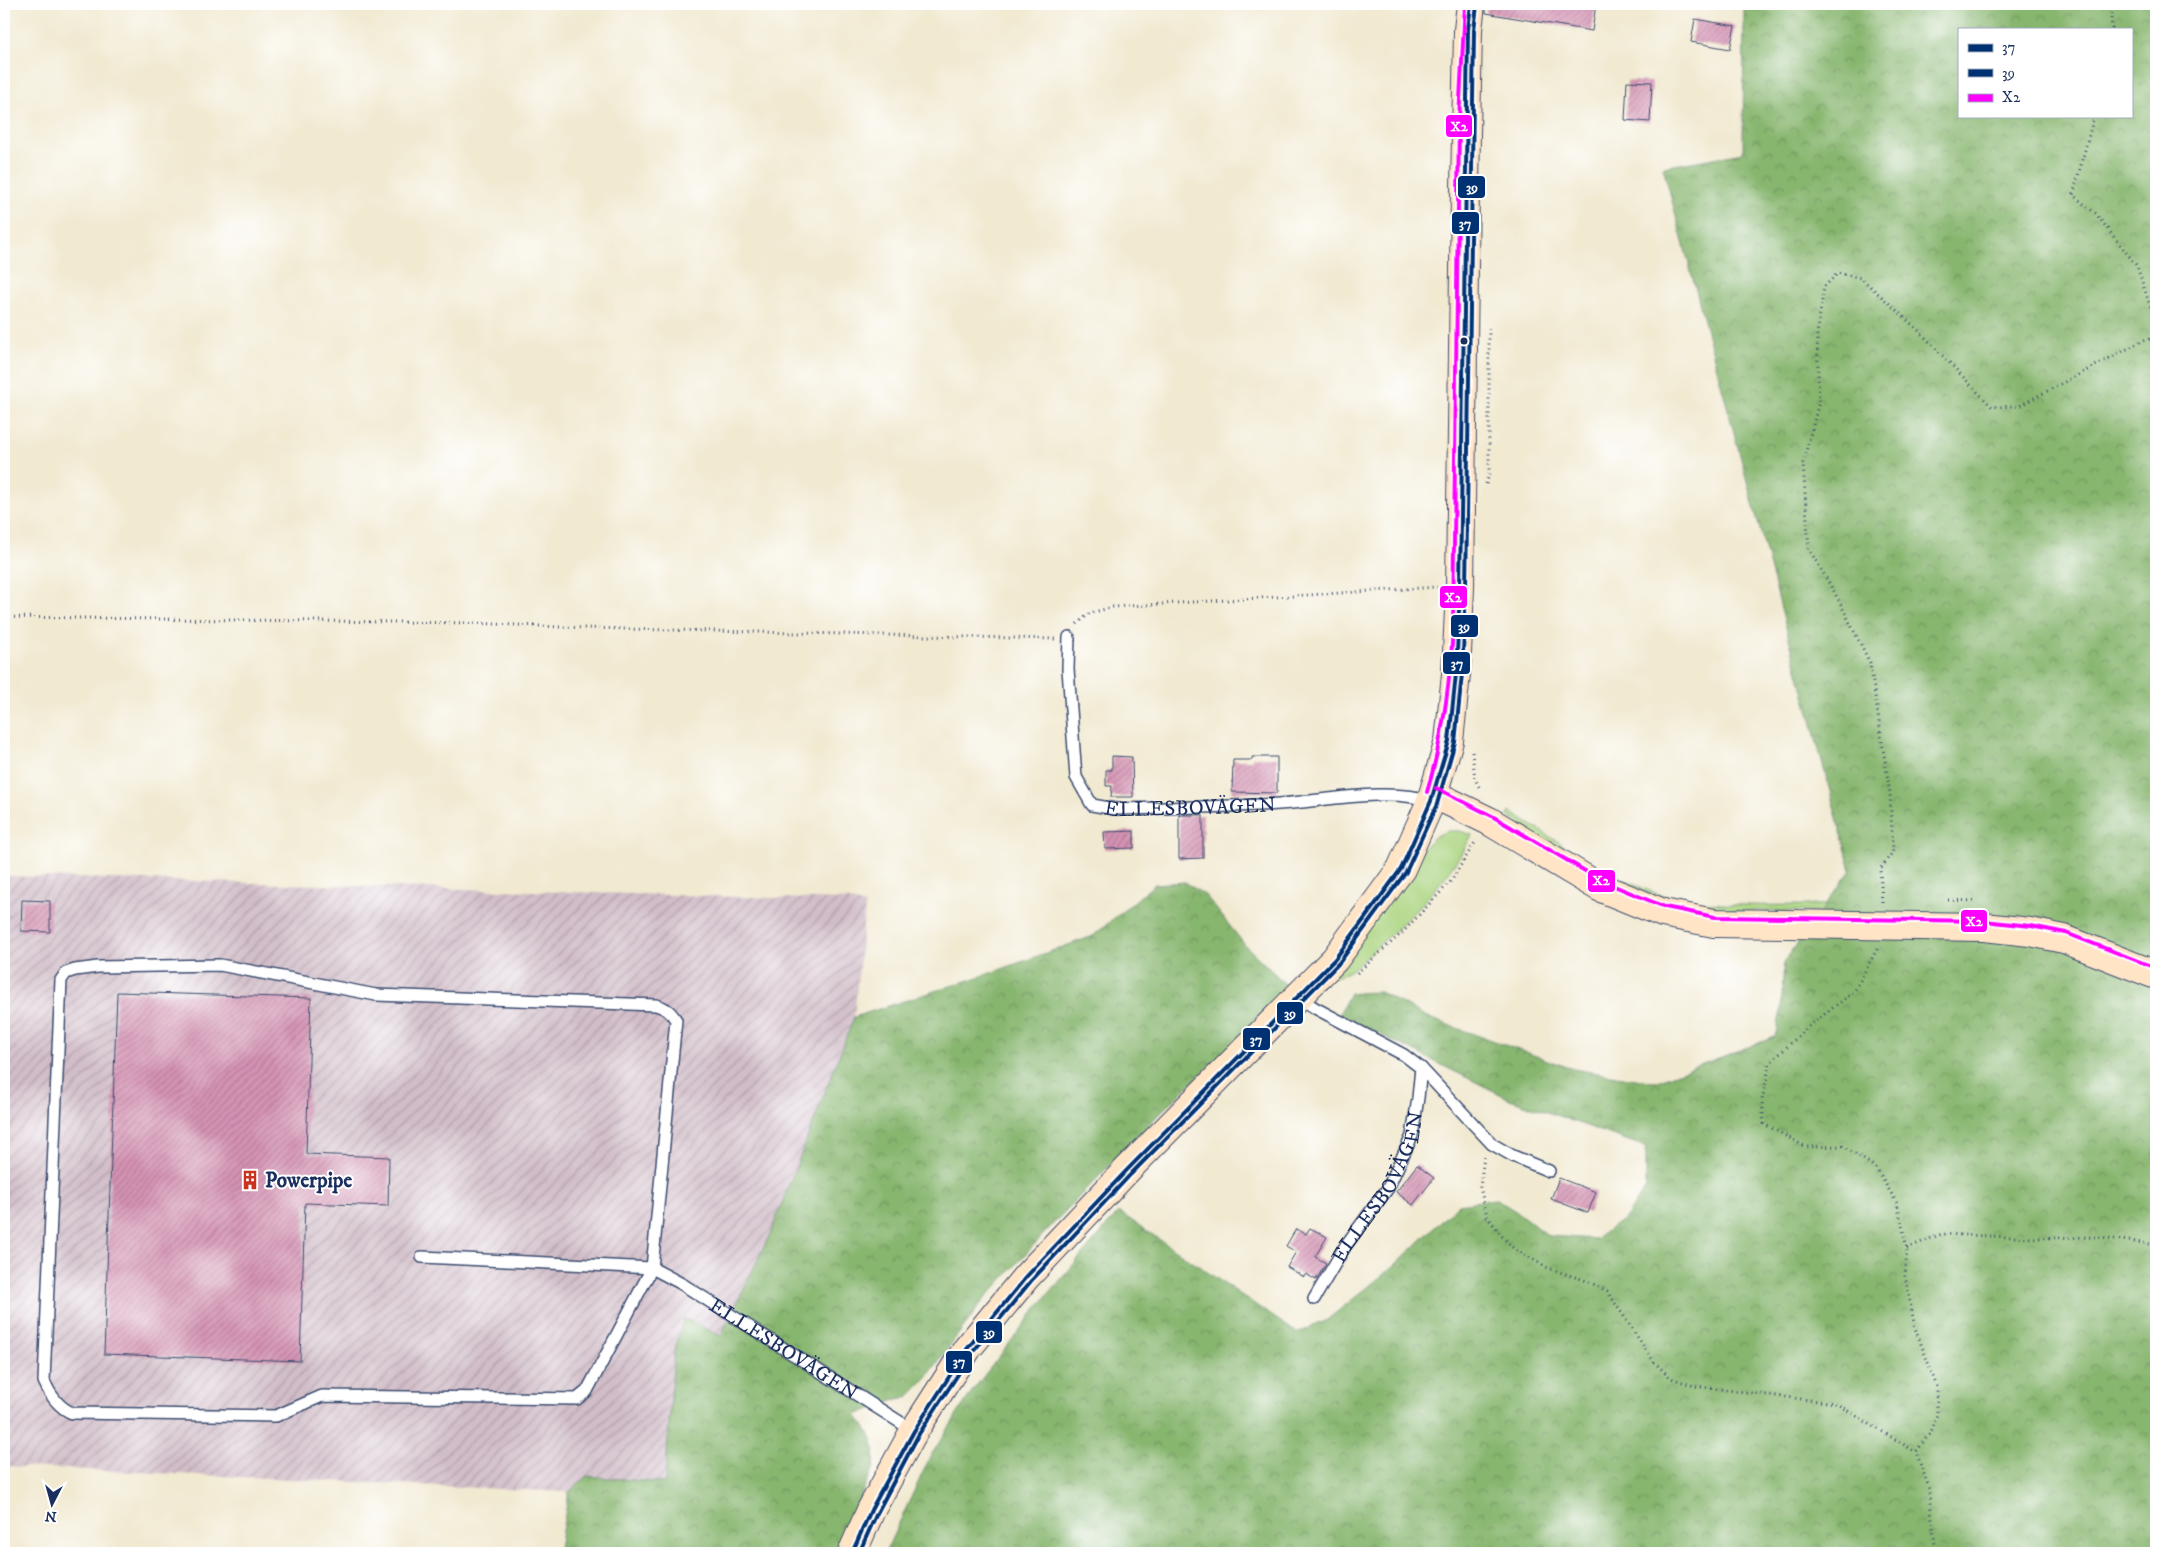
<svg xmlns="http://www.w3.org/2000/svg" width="2160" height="1557" viewBox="0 0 2160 1557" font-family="'IM FELL DW Pica',serif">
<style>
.industrial{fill:url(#industrial-furrows)}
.grass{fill:#aad47f;stroke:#62826e}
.forest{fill:url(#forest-crowns);stroke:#517266;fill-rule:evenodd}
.building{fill:url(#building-hatch)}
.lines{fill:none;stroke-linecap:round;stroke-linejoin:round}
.lane-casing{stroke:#3b4b6f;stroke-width:14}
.secondary-casing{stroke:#3b4b6f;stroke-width:30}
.path{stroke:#3b4b6f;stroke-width:3;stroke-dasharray:1 4;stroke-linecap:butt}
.lane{stroke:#fff;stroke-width:11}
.secondary{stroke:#ffe4c6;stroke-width:28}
.bus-1-casing{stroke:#fff;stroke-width:8}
.bus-2-casing{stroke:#fff;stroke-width:8}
.bus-3-casing{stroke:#fff;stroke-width:8}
.bus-1{stroke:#003273;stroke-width:4}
.bus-2{stroke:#003273;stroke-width:4}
.bus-3{stroke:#f0f;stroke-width:4}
.bus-dot{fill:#1b2f5e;stroke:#fff;stroke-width:2}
.labels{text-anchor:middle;stroke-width:4;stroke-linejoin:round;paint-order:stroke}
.street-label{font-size:21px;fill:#1b2f5e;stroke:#fff}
.poi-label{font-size:21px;font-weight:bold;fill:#1b2f5e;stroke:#fff;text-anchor:start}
.line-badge{stroke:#fff;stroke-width:2}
.badge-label{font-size:14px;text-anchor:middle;font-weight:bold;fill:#fff}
</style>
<defs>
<pattern id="industrial-furrows" width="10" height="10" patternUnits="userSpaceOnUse" patternTransform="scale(1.25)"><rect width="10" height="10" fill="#d1bdc8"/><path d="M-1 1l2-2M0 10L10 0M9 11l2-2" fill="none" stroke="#a99aa6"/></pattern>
<pattern id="forest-crowns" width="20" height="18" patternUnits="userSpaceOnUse" patternTransform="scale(1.25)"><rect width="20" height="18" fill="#87b66e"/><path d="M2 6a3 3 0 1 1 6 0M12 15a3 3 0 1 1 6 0" fill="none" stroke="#6e945e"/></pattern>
<pattern id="building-hatch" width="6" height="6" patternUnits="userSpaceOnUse" patternTransform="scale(1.25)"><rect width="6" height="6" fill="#d693b3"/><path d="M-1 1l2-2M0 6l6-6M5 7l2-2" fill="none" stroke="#ad7895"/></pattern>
</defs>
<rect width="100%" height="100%" fill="#fff"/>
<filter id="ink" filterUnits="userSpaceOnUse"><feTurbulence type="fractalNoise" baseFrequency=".02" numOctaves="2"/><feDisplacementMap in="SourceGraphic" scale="10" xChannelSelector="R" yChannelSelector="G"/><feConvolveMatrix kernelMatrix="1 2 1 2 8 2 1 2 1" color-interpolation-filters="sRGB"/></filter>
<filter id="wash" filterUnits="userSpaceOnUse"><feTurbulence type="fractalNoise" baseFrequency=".0096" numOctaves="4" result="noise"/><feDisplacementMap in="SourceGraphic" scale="20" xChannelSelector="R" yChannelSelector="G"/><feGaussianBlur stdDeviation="1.12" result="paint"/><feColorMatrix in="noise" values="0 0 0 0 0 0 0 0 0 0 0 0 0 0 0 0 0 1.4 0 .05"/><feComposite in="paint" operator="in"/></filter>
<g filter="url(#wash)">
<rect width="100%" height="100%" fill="#f1e9d0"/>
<path class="industrial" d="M4,876L849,900L865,905L854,1017L770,1234L721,1337L684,1318L674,1352L665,1483L587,1476L569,1492L4,1466Z"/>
<path class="grass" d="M1510,812C1554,838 1611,879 1659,894C1714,910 1787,904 1844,905C1911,906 1978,911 2045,915L1709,910C1628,895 1574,861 1508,816Z
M1448,831H1460L1472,835C1449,879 1415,913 1379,945C1364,959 1352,973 1333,978L1426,845L1436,836Z"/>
<path class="forest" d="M1744,4H2156V1548L2154,1553H885L930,1457L973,1390L1044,1299L1119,1212L1297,1333L1327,1320L1394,1266L1459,1204L1496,1199L1517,1212L1549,1236L1596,1239L1627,1217L1646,1187V1147L1510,1099L1339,1014L1350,993L1380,992L1431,1019L1573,1069L1654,1082L1775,1037L1781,1011L1784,962L1851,870L1663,167L1743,153ZM1959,29H2131V116H1959Z
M1185,882L1206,896L1245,945L1288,987L1260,1019L1163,1110L1052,1225L982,1302L927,1377L908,1397L893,1400L856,1415C872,1436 876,1439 874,1467L834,1553H558L569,1492L587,1476L665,1483L674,1352L684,1318L721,1336L770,1234L854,1017L985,975L1093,936L1155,884Z"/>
<g id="blocks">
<path class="building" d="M1486,4H1596L1592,31L1486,13Z
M1695,19L1735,26L1730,49L1691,42Z
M1627,81L1652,82L1650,122L1625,120Z
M1112,756L1132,757L1133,797H1111L1112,786H1106V770H1112Z
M1252,757H1277V793L1232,792L1233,760H1252Z
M1179,815H1203V858L1179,859Z
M1134,831V848L1105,849L1104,832Z
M22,900L50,901V932L21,931Z
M117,992L311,998L306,1154L389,1157L388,1206L305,1203L300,1361L104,1354Z
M1417,1165L1434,1178L1413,1205L1396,1192Z
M1559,1178L1596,1192L1588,1213L1551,1199Z
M1310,1228L1327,1237L1315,1257L1326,1263L1316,1280L1306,1274L1304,1277L1287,1267L1296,1252L1286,1246L1296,1229L1306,1234Z"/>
</g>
</g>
<g filter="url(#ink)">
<use href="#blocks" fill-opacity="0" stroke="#3b4b6f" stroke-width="1"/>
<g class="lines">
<defs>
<g id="lane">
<path id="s1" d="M1069,637L1068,669L1076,777L1092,805L1115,809C1170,808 1225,807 1279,804C1324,801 1390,787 1431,801"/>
<path d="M220,965L376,995L656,1005C666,1008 670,1011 676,1020L652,1268L587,1391L577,1399L322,1396L276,1416L72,1413C58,1407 50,1395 44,1381L61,980L66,973L75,970L98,967Z"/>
<path d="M1298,997L1315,1008L1404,1055L1421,1068L1492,1144L1513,1156L1549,1171"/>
<path id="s2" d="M422,1257L652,1268L682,1284L914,1431"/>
<path id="s3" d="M1314,1299L1346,1245L1388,1188L1412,1136L1418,1098L1421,1068"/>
</g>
<path id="secondary" d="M1433,794L1489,821L1599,887L1663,913L1714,923L1984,927L2030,932L2064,939L2156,975
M852,1553L871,1510L914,1431L967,1349L1026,1277L1127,1170L1335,959L1401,869L1431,801L1449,741L1456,674L1460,588L1465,188L1468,30L1471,4"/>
</defs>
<use href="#lane" class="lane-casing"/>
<use href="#secondary" class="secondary-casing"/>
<path class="path" d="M2112,29L2111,20L2113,4
M2094,116L2073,195L2095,213L2137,266L2156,324
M1486,484L1489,475V326
M4,617L472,623L584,628L1055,639
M1077,624L1090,613L1113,607L1437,587
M1472,752L1475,779L1480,789
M1948,900L1977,901
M1882,902L1880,869L1893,852L1890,793L1870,663L1835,593L1809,549L1803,463L1819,402L1817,334L1824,287L1838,273L1861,278L1918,330L1992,407L2019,406L2146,339L2156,340
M1877,949L1854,992L1811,1024L1770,1063L1762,1100L1764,1124L1806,1147L1843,1146L1875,1167L1897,1203L1907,1248L1905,1276L1915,1328L1937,1387V1415L1929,1434L1916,1452L1928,1485L1936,1553
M1357,973L1403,932L1451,881L1476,841
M1484,1157L1480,1187L1487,1216L1501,1235L1513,1248L1548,1268L1587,1281L1607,1291L1654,1362L1671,1378L1694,1386L1835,1403L1916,1452
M1907,1248L1942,1234L2036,1238L2101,1237L2156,1245"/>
<use href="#lane" class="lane"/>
<use href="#secondary" class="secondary"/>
<defs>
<path id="bus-1" d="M852,1553L871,1510L914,1431L967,1349L1026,1277L1127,1170L1335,959L1401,869L1431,801L1449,741L1456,674L1460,588L1468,30L1471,4"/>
<path id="bus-2" d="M859,1553L877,1513L919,1434L972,1353L1031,1281L1131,1174L1339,963L1406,872L1437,804L1455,742L1462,674L1466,588L1474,30L1477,5"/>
<path id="bus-3" d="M1436,788L1492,816L1602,881L1665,907L1715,917L1984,921L2031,926L2066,933L2156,968
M1427,792C1443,738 1450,684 1453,627L1459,119L1465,4"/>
</defs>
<use href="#bus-1" class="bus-1-casing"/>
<use href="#bus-2" class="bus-2-casing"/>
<use href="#bus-3" class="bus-3-casing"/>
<use href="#bus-1" class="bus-1"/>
<use href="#bus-2" class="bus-2"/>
<use href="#bus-3" class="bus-3"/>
</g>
</g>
<defs>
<symbol id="building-bare" viewBox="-9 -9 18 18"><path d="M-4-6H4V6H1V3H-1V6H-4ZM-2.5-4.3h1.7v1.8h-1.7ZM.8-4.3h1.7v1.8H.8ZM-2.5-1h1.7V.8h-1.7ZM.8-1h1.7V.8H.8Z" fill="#c8321e" stroke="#fff" stroke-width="2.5" paint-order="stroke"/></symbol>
</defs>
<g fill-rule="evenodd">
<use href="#building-bare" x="236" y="1166" width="28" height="28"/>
</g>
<circle class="bus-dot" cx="1464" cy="341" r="4.5"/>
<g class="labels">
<g class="street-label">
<text dy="7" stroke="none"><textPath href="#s1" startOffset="271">ELLESBOVÄGEN</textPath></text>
<text dy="7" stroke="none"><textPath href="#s3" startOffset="130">ELLESBOVÄGEN</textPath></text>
<text dy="7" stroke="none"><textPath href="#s2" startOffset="385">ELLESBOVÄGEN</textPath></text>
</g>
<g class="poi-label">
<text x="265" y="1187">Powerpipe</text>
</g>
</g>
<g class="line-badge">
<rect x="1445" y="114" width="28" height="24" rx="5" fill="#f0f"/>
<rect x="1457" y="175" width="29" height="24" rx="5" fill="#003273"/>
<rect x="1451" y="211" width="29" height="24" rx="5" fill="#003273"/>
<rect x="1439" y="585" width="29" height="24" rx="5" fill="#f0f"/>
<rect x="1450" y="614" width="29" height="24" rx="5" fill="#003273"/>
<rect x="1442" y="651" width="29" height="24" rx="5" fill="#003273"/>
<rect x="1587" y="869" width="29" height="24" rx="5" fill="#f0f"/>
<rect x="1960" y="909" width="28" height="24" rx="5" fill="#f0f"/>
<rect x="1276" y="1001" width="28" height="24" rx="5" fill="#003273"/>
<rect x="1242" y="1027" width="29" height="24" rx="5" fill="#003273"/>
<rect x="975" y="1320" width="28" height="24" rx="5" fill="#003273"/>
<rect x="945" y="1350" width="28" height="24" rx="5" fill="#003273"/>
</g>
<g class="badge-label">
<text x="1459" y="131">X2</text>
<text x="1472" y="192">39</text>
<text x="1465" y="228">37</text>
<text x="1453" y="602">X2</text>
<text x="1464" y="631">39</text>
<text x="1457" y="668">37</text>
<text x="1601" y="885">X2</text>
<text x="1974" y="926">X2</text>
<text x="1290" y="1018">39</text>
<text x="1256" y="1044">37</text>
<text x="989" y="1337">39</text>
<text x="959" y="1366">37</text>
</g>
<rect width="2160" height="1557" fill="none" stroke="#fff" stroke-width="20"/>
<rect x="1958" y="28" width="175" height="90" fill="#ffffff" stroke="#a4acbf"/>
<rect x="1968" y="44" width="25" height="8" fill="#003273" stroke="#a4acbf"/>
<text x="2002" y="52" font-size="15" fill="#1b2f5e">37</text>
<rect x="1968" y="69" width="25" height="8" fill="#003273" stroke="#a4acbf"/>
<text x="2002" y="78" font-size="15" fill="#1b2f5e">39</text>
<rect x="1968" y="94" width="25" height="8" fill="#ff00ff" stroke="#a4acbf"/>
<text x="2002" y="102" font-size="15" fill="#1b2f5e">X2</text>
<g transform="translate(52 1504) rotate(186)" stroke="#ffffff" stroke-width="4" paint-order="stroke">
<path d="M0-4L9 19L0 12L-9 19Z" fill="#1b2f5e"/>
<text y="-8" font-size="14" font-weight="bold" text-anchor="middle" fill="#1b2f5e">N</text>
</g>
</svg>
